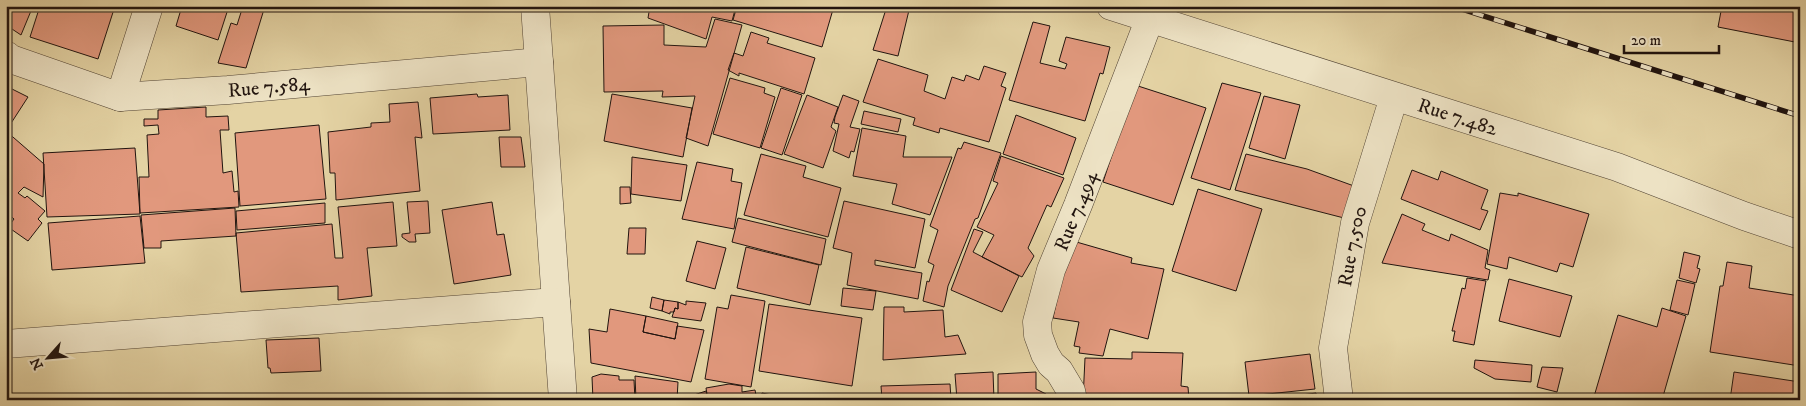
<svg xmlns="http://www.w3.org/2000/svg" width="1806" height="406" viewBox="0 0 1806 406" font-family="'IM FELL DW Pica',serif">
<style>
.building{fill:#e1987d;stroke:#21140f}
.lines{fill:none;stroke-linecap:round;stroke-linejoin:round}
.minor-casing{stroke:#524434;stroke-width:29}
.minor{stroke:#ede2c4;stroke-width:28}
.rail-casing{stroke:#21140f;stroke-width:5.5}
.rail{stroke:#ede2c4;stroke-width:4;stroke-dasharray:11;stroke-linecap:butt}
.labels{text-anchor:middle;stroke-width:4.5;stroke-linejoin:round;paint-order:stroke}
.street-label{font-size:20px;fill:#21140f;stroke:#ede2c4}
</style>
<rect width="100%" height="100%" fill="#e4d3a4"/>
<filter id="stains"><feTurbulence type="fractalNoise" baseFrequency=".004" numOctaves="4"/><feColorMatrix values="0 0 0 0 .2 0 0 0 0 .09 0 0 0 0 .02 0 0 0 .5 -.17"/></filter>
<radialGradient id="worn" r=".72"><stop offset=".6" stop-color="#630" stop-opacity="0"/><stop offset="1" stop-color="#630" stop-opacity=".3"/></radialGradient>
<path class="building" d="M6,6H33L21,35L6,25Z
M40,6H115L98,59L30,37Z
M182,6H229L218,40L176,26Z
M243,6H265L246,68L218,63L231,23L237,25Z
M650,6H736L732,21L712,17L706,39L648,18Z
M737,6H834L822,47L733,20Z
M887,6H910L898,56L873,50Z
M1722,6H1800V43L1718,27Z
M715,19L742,25L708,146L686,138L695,96L662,97L663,91L604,92L603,26L664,25V45L706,47Z
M1033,22L1050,26L1040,63L1065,69L1067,64L1059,61L1066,37L1110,47L1103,74L1100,73L1085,121L1009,100Z
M751,32L769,38L767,43L815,58L804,94L739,73V76L728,70L734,53L743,56Z
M878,59L928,75L924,91L945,99L952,77L964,81L966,75L979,80L984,66L1006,73L1001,86L1006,88L989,142L940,128L939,133L913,125L915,118L863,102Z
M730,78L765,88L764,93L775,97L760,148L713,134Z
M1222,83L1261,93L1230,190L1191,178Z
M1135,85L1206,108L1173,205L1103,182Z
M10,88L28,97L6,131L44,164L43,197L24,187L18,193L25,198L27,196L45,211L38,219L42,223L28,241L8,227L14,219L6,212V93Z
M781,88L802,95L782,155L761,148Z
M477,94L478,97L508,95L510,130L433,134L430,98Z
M612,94L692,108L683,157L604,141Z
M807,95L838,107L831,127L836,131L823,168L784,154Z
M843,95L859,101L850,127L860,129L854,152L851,151L849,158L833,151L839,124L834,123L835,117Z
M1264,96L1300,105L1285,159L1249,148Z
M418,102L422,138L415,137L420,191L336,200L335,173H330L328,132L371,127V123L390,122L389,104Z
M206,107V117L228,116L229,130H220L223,173L232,171L234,192L238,191L239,207L140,213L139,177H149L147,135L159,134L158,125L144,126V119H158V110Z
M864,111L901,119L898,132L861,124Z
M1016,115L1076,138L1063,175L1003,154Z
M319,125L326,199L240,206L235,133Z
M862,128L906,136L903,157H952L930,215L892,204L897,184L853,176Z
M499,137H521L525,167H501Z
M964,142L1001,153L978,218L975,219L948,286L944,307L923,301L927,281L929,282L934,265L928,262L938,230L930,226L958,148L961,149Z
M135,148L140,214L47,217L43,153Z
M761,154L806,166L803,177L841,188L828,237L744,215Z
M1246,154L1307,169L1354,186L1344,218L1235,190Z
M1001,156L1064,178L1051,207L1047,205L1028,248L1034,256L1022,277L982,257L994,235L977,227L998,183L993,181Z
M632,157L687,165L681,201L631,194Z
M697,162L733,169L731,181L742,183L734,229L682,219Z
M1412,170L1438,180L1441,171L1488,190L1481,209L1488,211L1480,230L1401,199Z
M620,187H630L631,203L620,204Z
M1198,189L1262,209L1236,291L1172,271Z
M1500,193L1518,196V193L1589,214L1573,267L1560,263L1557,272L1509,257L1507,269L1487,264Z
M428,201L430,233L415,234L416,242H409L402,237V234L410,233L407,202Z
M844,201L925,219L915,268L875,260V265L922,273L918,299L847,285L852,253L833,248Z
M393,202L397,246L367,248L372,296L338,300V286L241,292L236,233L332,224L335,258H343L338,207Z
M492,202L497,235L504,234L511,275L454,284L442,210Z
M325,203V223L237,230L236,211Z
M235,208L236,236L161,241V248H144L141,215Z
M1402,214L1425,224L1422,230L1449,241L1451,234L1488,250L1485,268L1490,270L1488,280L1382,263Z
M140,216L145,263L52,270L48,223Z
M738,218L826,239L821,265L732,242Z
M629,228H646L645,254H627Z
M974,229L983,232L973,252L1019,276L1002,312L951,290Z
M697,241L726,248L715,289L686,281Z
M1073,241L1132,258L1131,263L1164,269L1148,339L1110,329L1103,356L1079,353L1080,347L1074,346L1079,322L1053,318L1067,253Z
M746,247L819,265L810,305L737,288Z
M1684,252L1700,256L1697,268L1700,269L1696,283L1679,278Z
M1727,262L1752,266L1749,288L1800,296V366L1710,352L1720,286H1723Z
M1467,278L1486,281L1474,345L1453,341L1455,331H1452L1462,288L1465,289Z
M1509,279L1572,296L1560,337L1499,321Z
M1677,280L1695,284L1688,315L1670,310Z
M843,288L876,291L873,310L841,306Z
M731,295L765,301L751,387L705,379L717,307L728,309Z
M652,297L664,300L662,311L650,308Z
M664,300L678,302V309L675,308L674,312H670V314L662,311Z
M686,301L706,303L701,321L672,317L675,308L678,309V302L686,305Z
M769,304L862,318L852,386L759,371Z
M884,307H904V312L943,310L945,337L958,335L966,354L883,360Z
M1662,308L1686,316L1662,400H1593L1618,315L1657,327Z
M610,309L646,316L643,332L675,339L677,326L704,330L691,382L591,363L589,329L607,332Z
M646,316L678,323L675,339L643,332Z
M319,338L321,371L271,373L270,368H268L266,340Z
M1132,352L1183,353L1181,386L1188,387L1189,400H1083L1085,358L1132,359Z
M1310,354L1315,389L1249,396L1245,362Z
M1475,360L1532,365L1531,382L1495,379L1474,368Z
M1542,367L1563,368L1557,392L1537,387Z
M993,372L994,400H957L955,374Z
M1036,372V389L1046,394L1048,400H998V374Z
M1734,372L1800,382V400H1730Z
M601,374L619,376V380H634L635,400H593L592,377Z
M635,376L678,382L677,400H636Z
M729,384L742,386V392L755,390L757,400H708L706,388Z
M950,384L951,400H882L881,386Z
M706,391L708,400H679Z
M762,393L781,397L780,400H761Z
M1316,393L1317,400H1266Z"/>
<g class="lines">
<defs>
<g id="minor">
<path d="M535,6L563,400"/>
<path id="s1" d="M1111,6L1617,167L1744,216L1800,235"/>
<path id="s2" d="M6,55L11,59L120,97L228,90L539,62"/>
<path d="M120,97L149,6"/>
<path d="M6,344L556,302"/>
<path id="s3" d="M1073,400L1071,391L1059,371L1051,364L1045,354L1038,335L1037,322L1051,270L1078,205L1150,18"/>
<path id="s4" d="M1339,400L1333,348L1355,223L1394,97"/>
</g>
</defs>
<use href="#minor" class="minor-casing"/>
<use href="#minor" class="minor"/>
<defs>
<path id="rail" d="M1452,6L1800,116"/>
</defs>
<use href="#rail" class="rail-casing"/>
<use href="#rail" class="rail"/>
</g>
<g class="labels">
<g class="street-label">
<text dy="7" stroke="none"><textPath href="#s2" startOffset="271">Rue 7.584</textPath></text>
<text dy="7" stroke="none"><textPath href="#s1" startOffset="364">Rue 7.482</textPath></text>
<text dy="7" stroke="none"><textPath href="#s3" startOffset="206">Rue 7.494</textPath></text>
<text dy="7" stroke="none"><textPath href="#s4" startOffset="156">Rue 7.500</textPath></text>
</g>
</g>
<rect width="1806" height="406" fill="none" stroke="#e4d3a4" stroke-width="25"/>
<rect x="8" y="8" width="1791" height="391" fill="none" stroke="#21140f" stroke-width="2.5"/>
<rect x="12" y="12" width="1781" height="381" fill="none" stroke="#21140f"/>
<g transform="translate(48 358) rotate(243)" stroke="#ede2c4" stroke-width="4" paint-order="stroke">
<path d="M0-4L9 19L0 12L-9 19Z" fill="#21140f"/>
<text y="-8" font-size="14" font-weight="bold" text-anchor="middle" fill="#21140f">N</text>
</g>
<path d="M1624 45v8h95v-8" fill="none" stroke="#21140f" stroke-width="2.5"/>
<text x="1631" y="45" font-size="15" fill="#21140f" stroke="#ede2c4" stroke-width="4" paint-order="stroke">20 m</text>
<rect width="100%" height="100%" filter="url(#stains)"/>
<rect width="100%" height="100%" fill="url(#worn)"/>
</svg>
